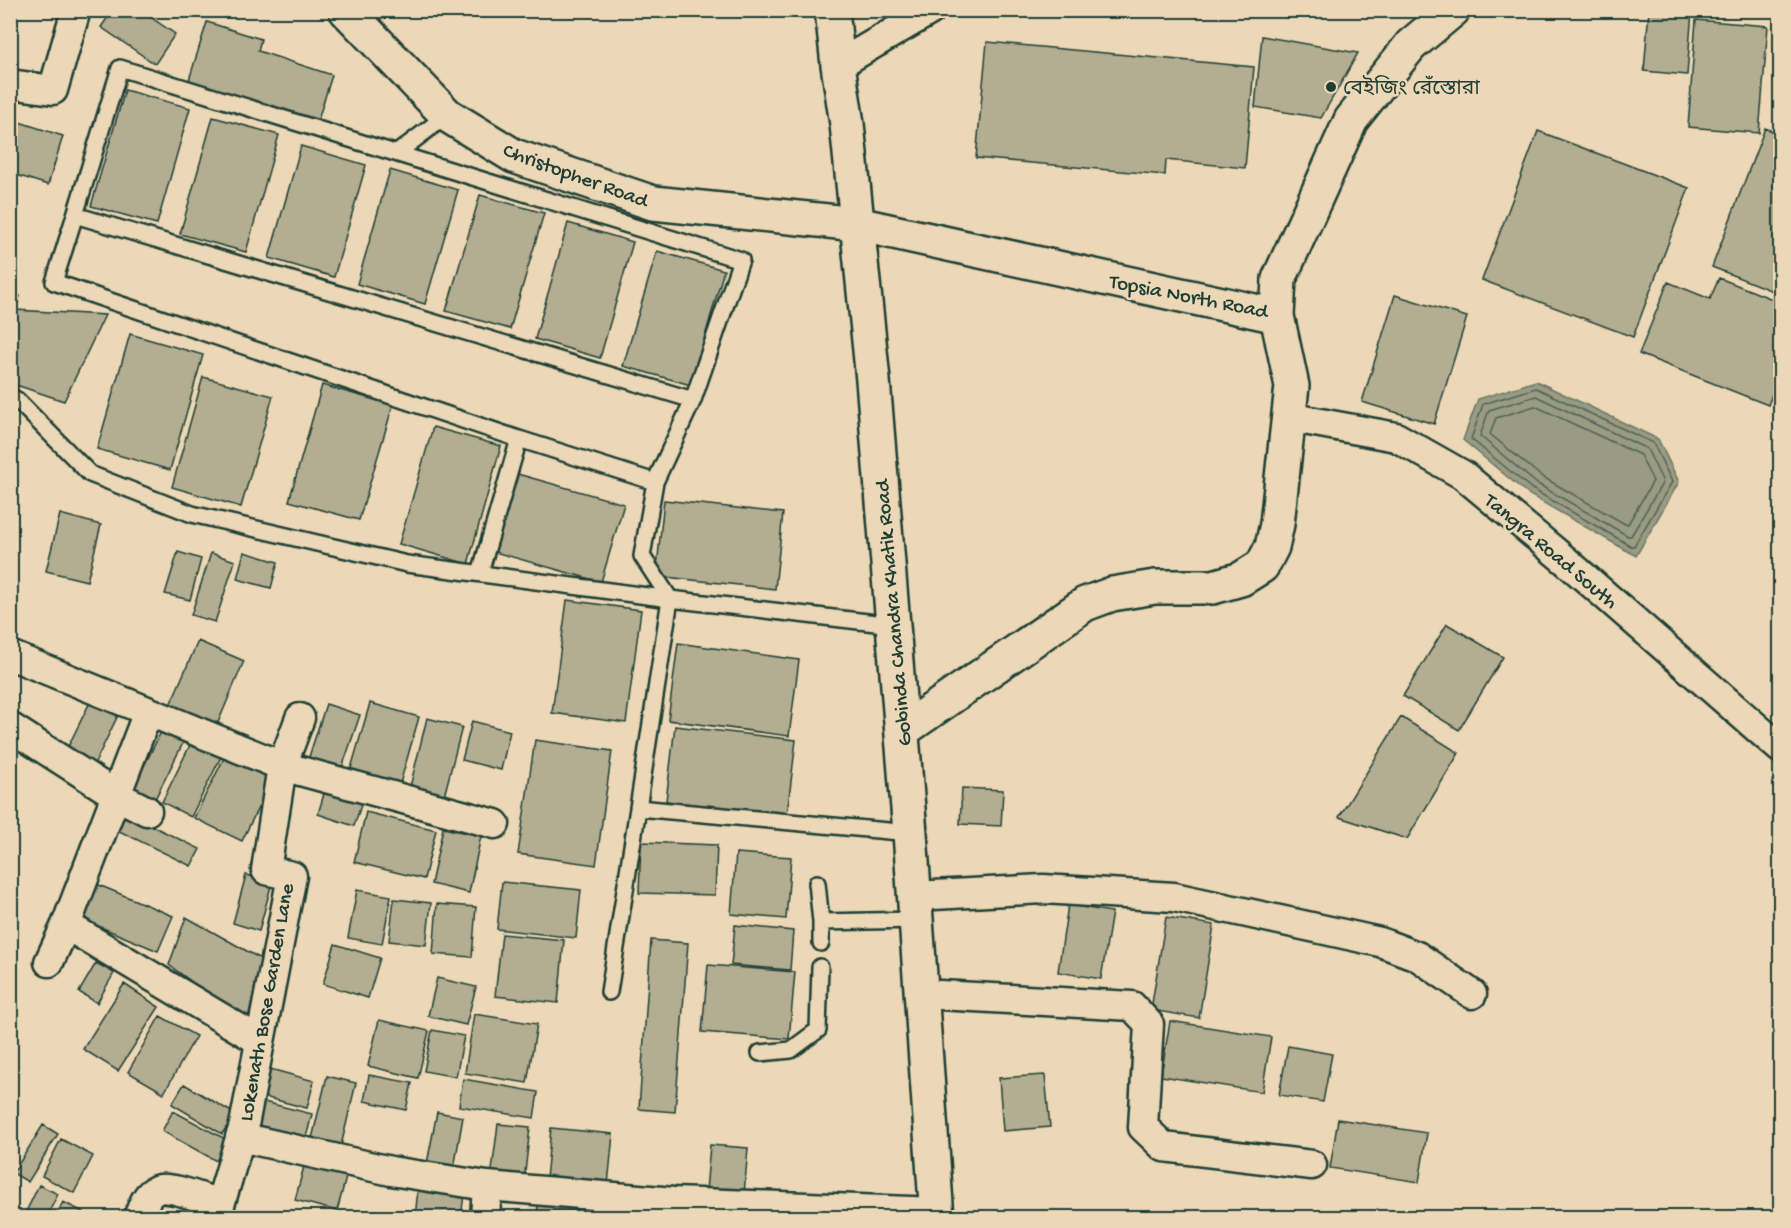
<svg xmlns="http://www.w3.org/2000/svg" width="1791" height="1228" viewBox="0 0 1791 1228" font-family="'Gochi Hand','Noto Sans Bengali',sans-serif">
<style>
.water{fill:#9a9b83;stroke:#697563;stroke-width:1.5}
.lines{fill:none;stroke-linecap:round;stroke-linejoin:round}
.shore{stroke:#506354;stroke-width:1.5}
.building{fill:#b3ad92;stroke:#1f3d34;stroke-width:1.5}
.lane-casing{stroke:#1f3d34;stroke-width:20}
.street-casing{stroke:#1f3d34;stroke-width:33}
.secondary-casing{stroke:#1f3d34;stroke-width:38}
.lane{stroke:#ecd8b6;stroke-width:15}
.street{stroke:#ecd8b6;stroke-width:28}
.secondary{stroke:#ecd8b6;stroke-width:33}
.poi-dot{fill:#1f3d34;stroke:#ecd8b6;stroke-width:2}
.labels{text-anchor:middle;stroke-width:5;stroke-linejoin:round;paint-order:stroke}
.poi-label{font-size:21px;fill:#1f3d34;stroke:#ecd8b6;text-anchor:start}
.street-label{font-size:21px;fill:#1f3d34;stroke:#ecd8b6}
</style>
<rect width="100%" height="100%" fill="#ecd8b6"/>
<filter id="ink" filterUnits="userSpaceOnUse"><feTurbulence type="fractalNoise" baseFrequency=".0167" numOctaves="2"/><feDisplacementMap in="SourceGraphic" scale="12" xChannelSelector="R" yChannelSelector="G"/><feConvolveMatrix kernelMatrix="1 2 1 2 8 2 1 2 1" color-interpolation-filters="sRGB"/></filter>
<g filter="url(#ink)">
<path class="water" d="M1536,381L1658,439L1679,482L1636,556L1528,494L1463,440L1478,399Z"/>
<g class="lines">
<path class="shore" d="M1536,388L1653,443L1672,482L1634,546H1631L1532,489L1471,439L1483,404Z
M1536,396L1647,449L1663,482L1631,536H1628L1536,483L1480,436L1489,410Z
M1535,406L1640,455L1653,481L1628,524H1625L1541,476L1490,434L1496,418Z"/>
</g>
<path class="building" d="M113,10H140L175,34L155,64L101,27Z
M1649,10H1692L1687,75L1644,71Z
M1696,20L1768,26L1759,133L1688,127Z
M207,22L261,39L258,51L332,75L318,120L189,80Z
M1262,36L1358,53L1321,118L1255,107Z
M987,42L1254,67L1245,168L1166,160L1165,175L976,158Z
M125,90L190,108L157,224L91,206Z
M213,117L279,135L246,252L180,234Z
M10,119L63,136L48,185L10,173Z
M1765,128L1780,134V294L1712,267Z
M1538,131L1689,188L1633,337L1482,280Z
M301,146L366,165L334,277L269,258Z
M390,170L458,190L425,304L357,284Z
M480,195L544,213L510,329L446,311Z
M568,223L633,242L600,358L535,339Z
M657,251L724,270L691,385L623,366Z
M1719,278L1780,302V374L1768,405L1639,354L1668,282L1710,299Z
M10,293L20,296L15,310L105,315L64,401L10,383Z
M1395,295L1467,317L1434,424L1362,402Z
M130,334L203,355L170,470L97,449Z
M203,377L273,396L241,507L172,487Z
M322,385L393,405L359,520L289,501Z
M433,427L501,446L468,564L399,544Z
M514,473L624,504L601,582L491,551Z
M664,500L783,513L775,589L656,576Z
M60,514L101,525L87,581L46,571Z
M178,552L201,559L190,600L165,594Z
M244,552L278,562L271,588L237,579Z
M211,553L235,561L215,622L191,615Z
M567,600L641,610L626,723L552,713Z
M1447,624L1503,657L1459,730L1403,696Z
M198,641L244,661L217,725L170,705Z
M678,643L799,660L789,736L668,720Z
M93,696L121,709L92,769L64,755Z
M370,703L419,717L399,787L350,772Z
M326,704L360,715L340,774L307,763Z
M1401,717L1459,753L1407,839L1339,817Z
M427,718L462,727L442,804L408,795Z
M472,721L510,731L501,770L462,760Z
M164,726L186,737L155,799L133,788Z
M675,726L796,740L787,815L666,801Z
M195,735L225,749L191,817L162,802Z
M535,740L612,751L596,865L518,854Z
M227,752L274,775L242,841L194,818Z
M326,787L363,799L354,826L318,814Z
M962,788L1003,790L1001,826L960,824Z
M366,812L436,830L424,879L354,862Z
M125,813L200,849L191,866L117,830Z
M443,828L481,836L469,893L431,884Z
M641,842L717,845L715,895L639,893Z
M736,853L791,857L786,919L731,914Z
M246,875L272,882L259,931L233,923Z
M502,882L581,890L576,938L497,929Z
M94,883L173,916L158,951L79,918Z
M357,890L391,896L382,944L348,938Z
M394,899L431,903L426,945L389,941Z
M437,904L476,907L472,957L433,954Z
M1068,905L1112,912L1101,979L1058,972Z
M186,917L261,959L247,1023L169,965Z
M1166,917L1214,925L1199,1018L1151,1010Z
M735,925L793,931L790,970L731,965Z
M502,934L564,940L558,1003L495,996Z
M651,940L688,943L675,1112L639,1109Z
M335,944L380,958L368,998L323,984Z
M96,963L114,973L97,1003L79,992Z
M708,965L795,972L789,1039L702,1032Z
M437,978L476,987L466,1025L428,1016Z
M124,984L159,1007L118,1071L83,1049Z
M474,1014L537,1024L527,1083L465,1073Z
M160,1016L196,1036L164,1093L128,1072Z
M379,1020L429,1031L418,1078L368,1066Z
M1170,1021L1271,1037L1262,1092L1161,1076Z
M432,1030L464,1036L456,1077L424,1071Z
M1288,1046L1332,1054L1323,1102L1279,1095Z
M263,1067L314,1081L307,1108L256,1095Z
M369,1075L412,1083L406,1110L364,1101Z
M1045,1075L1050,1127L1003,1131L999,1078Z
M327,1076L356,1083L339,1154L310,1147Z
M463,1079L538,1092L534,1118L459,1106Z
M184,1084L235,1114L222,1134L172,1104Z
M256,1100L312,1114L305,1142L250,1128Z
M173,1111L231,1142L220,1163L162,1131Z
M437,1112L463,1117L453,1174L426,1169Z
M1338,1119L1427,1133L1419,1182L1330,1168Z
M498,1124L530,1127L524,1182L491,1178Z
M43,1125L58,1134L28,1182L13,1173Z
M551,1128L613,1134L608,1185L546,1179Z
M61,1139L93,1156L74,1193L42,1176Z
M710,1145L748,1148L744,1194L706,1191Z
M306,1159L348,1170L337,1211L295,1200Z
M39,1185L58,1194L46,1218H23Z
M418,1189L464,1194L461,1218H415Z
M63,1202L95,1218H55Z
M538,1204L576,1206L575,1218H537Z
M582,1210L623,1212V1218H582Z"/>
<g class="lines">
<defs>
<path id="lane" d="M397,153L447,115
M75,215L120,68L741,260L693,400
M10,397L17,400L90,474L192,514L407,564L670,599L893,625
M655,482L519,439L54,282L75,215L693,400L655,482L642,556L670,599L638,808L910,833
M480,573L519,439
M817,883L821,922V943
M821,922L916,920
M609,992L638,808
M760,1053L791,1050L818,1030L820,967"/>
<path id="street" d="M838,65L931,10
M10,84L53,90L76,10
M1288,417L1396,437L1463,475L1566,561L1780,748
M10,655L282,766L495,824
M148,712L66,925L260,1041
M10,727L116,795L147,811
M915,896L1043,889L1174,897L1380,942L1417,956L1472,994
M49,962L66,925
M922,994L1132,1006L1149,1024L1143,1127L1164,1147L1312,1165
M240,1137L391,1171L487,1186L674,1202L937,1212
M138,1218C142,1208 146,1194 156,1190C168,1184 206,1200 220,1204
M216,1218L244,1125L292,876L266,870L282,766L300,718
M485,1218L487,1186"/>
<path id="secondary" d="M346,10L447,115L514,156L653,203L857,224L1277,316L1279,279L1351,120L1411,45L1453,10
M832,10L838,65L847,124L873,380L910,833L937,1218
M902,731L1085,604L1112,594L1155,587H1213L1241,579L1262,566L1272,547L1277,524L1292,386L1277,316"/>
</defs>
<use href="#lane" class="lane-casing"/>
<use href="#street" class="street-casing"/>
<use href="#secondary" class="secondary-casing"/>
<use href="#lane" class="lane"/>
<use href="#street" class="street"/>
<use href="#secondary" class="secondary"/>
</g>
</g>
<circle class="poi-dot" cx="1331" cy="87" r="6"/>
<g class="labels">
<g class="poi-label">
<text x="1343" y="94">বেইজিং রেঁস্তোরা</text>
</g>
<g class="street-label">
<text transform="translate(576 174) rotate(20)" y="7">Christopher Road</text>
<text transform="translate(1189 295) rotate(11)" y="7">Topsia North Road</text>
<text transform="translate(1552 550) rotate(40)" y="7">Tangra Road South</text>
<text transform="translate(892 613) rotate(-95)" y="7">Gobinda Chandra Khatik Road</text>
<text transform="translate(265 1002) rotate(-80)" y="7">Lokenath Bose Garden Lane</text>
</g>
</g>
<rect width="1791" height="1228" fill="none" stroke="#ecd8b6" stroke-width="36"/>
<rect x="18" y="18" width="1755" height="1192" fill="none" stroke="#1f3d34" stroke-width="2" filter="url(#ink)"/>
</svg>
